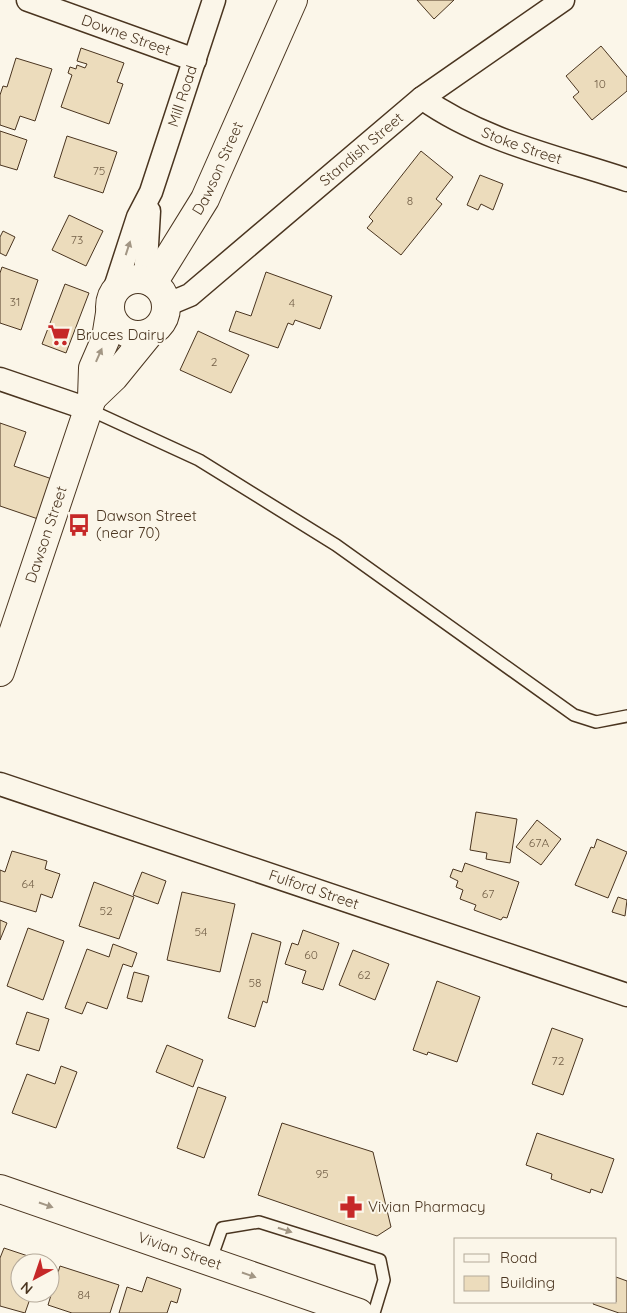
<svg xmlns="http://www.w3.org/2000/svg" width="627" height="1313" viewBox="0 0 627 1313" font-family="Quicksand,sans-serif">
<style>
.building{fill:#ecdcbc;stroke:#4a3520}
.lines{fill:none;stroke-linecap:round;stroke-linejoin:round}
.lane-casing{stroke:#4a3520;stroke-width:14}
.street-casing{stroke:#4a3520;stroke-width:25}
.secondary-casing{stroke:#4a3520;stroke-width:30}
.primary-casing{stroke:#4a3520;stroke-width:30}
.lane{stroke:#fbf6e9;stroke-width:11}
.street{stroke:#fbf6e9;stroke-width:22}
.secondary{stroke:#fbf6e9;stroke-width:28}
.primary{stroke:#fbf6e9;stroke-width:28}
.oneway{fill:#a29684}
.labels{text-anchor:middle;stroke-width:4;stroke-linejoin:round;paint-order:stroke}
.number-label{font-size:12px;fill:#725f47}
.street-label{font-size:15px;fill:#4a3520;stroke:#fbf6e9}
.poi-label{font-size:15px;fill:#4a3520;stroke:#fbf6e9;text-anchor:start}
</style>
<rect width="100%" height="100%" fill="#fbf6e9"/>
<path class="building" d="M417,0H454L434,19Z
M601,46L627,77V91L592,120L573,97L579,92L566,76Z
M81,48L124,63L117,82L123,84L109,124L61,107L72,75L68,73L70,67L76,69L77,65L85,68L87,64L77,61Z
M16,58L52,69L35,121L20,116L15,130L0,125V95L3,86L7,87Z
M0,131L27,140L17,170L0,165Z
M67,136L117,152L103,193L54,177Z
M421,151L453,177L436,199L442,204L401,255L367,228L373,221L369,217Z
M480,175L503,184L493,210L481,204L478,210L467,205Z
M69,215L103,231L86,266L52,250Z
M3,231L15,237L6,256L0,253V237Z
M2,267L38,280L21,330L0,323V273Z
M266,272L332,296L320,329L295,320L293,325L288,323L278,348L229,331L236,311L251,316Z
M65,284L89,293L66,353L42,344Z
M198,331L249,355L231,393L180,370Z
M0,423L26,432L14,466L58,481L44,521L0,506Z
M476,812L517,819L510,863L486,859L487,853L470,850Z
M537,820L561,839L541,865L516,847Z
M597,839L627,852L608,898L575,885L591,847L594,848Z
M12,851L47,861L45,869L60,874L52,898L41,894L36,912L0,901V870L5,872Z
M465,863L519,882L507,918L503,917L501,920L474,910L476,905L460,899L463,890L456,887L458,881L450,877L453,869L462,872Z
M142,872L166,881L158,904L133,895Z
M94,882L134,897L119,939L79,926Z
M182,892L235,904L220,972L167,960Z
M618,897L627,900L625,916L612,912Z
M0,920L7,923L0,940Z
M28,928L64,941L43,1000L7,986Z
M303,930L339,943L323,990L302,983L306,971L285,964L292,943L298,945Z
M252,933L281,942L267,1003L263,1001L255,1027L228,1018Z
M113,944L137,953L132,967L123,964L107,1009L87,1002L82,1014L65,1008L87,949L109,957Z
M353,950L389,964L375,1000L339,985Z
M134,972L149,976L142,1002L127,998Z
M437,981L480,997L457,1062L428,1052L427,1055L413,1050Z
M27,1012L49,1019L39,1051L16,1044Z
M552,1028L583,1039L563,1095L532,1084Z
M167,1045L203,1060L193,1087L156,1072Z
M61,1066L77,1072L56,1128L12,1113L27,1074L55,1084Z
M198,1087L226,1097L204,1158L177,1148Z
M282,1123L373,1152L391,1227L377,1236L258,1195Z
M537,1133L614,1159L602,1193L591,1189L590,1193L551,1179L552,1174L526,1165Z
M4,1248L43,1261L20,1263V1293H32L25,1313L0,1306V1258Z
M60,1266L119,1285L110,1313H72L48,1305Z
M147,1277L181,1289L177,1303L171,1301L167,1313H119L127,1287L142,1292Z
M616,1277L627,1281V1313H619L593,1304L594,1302H616Z"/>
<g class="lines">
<defs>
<path id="lane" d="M88,409L199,460L336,545L574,715L596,722L627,716
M210,1262L222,1228L259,1222L380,1260L384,1280L374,1313"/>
<g id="street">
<path id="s1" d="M28,0L195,60"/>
<path id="s2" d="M422,98C482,141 558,157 627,180"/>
<path d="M145,280L149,211"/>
<path id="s3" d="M113,294L138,217L151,192L214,0"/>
<path id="s4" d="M166,305L190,295L422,98L563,0"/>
<path d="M0,379L88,409"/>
<path id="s5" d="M0,784L627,995"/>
</g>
<g id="secondary">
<circle cx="138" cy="307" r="28"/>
<path id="s6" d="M153,283L205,199L293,0"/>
<path d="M92,398L114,377L149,334"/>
<path id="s7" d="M0,672L92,398L93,368L106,338L110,313"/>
</g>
<g id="primary">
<path id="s8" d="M0,1189L359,1313"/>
</g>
</defs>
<use href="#lane" class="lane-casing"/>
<use href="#street" class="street-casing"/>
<use href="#secondary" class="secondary-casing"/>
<use href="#primary" class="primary-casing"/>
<use href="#lane" class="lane"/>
<use href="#street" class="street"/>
<use href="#secondary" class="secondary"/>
<use href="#primary" class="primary"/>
</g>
<defs><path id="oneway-solid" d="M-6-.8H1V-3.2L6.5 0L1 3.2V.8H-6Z" transform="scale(1.25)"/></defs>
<g class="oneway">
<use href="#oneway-solid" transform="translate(128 248) rotate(-72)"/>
<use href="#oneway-solid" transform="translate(99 355) rotate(-66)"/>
<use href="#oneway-solid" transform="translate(46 1205) rotate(19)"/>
<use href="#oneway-solid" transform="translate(285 1230) rotate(18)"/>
<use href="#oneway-solid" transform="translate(249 1275) rotate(19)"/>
</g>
<defs>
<symbol id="supermarket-bare" viewBox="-9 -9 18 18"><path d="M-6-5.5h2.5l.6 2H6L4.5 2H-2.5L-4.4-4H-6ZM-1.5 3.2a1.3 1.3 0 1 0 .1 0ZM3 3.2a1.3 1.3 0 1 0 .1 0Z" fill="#c62828" stroke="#fbf6e9" stroke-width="2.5" paint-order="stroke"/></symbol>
<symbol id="bus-bare" viewBox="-9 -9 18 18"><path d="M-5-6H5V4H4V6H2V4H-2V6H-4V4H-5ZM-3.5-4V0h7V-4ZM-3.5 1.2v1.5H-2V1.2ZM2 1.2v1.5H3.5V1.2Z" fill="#c62828" stroke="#fbf6e9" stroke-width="2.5" paint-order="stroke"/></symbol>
<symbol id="pharmacy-bare" viewBox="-9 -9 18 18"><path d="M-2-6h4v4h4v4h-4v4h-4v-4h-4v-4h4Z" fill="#c62828" stroke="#fbf6e9" stroke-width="2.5" paint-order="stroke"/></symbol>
</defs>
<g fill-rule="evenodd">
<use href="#supermarket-bare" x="43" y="319" width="32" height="32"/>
<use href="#bus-bare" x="63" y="509" width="32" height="32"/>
<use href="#pharmacy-bare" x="335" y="1191" width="32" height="32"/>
</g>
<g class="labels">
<g class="number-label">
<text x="600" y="88">10</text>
<text x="99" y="175">75</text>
<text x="410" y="205">8</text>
<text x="77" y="244">73</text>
<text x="15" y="306">31</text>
<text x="292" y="307">4</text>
<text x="214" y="366">2</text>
<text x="539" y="847">67A</text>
<text x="28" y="888">64</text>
<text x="488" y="898">67</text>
<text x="106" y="915">52</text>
<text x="201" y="936">54</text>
<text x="311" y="959">60</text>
<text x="364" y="979">62</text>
<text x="255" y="987">58</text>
<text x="558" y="1065">72</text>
<text x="322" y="1178">95</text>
<text x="84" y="1299">84</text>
</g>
<g class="street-label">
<text dy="5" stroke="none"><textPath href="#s1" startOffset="104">Downe Street</textPath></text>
<text dy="5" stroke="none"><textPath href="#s3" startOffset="210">Mill Road</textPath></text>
<text dy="5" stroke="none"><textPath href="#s2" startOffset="111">Stoke Street</textPath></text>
<text dy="5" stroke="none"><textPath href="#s4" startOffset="251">Standish Street</textPath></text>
<text dy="5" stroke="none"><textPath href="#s6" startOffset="132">Dawson Street</textPath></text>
<text dy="5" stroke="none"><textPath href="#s7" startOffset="145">Dawson Street</textPath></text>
<text dy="5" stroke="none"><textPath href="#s5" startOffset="331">Fulford Street</textPath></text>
<text dy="5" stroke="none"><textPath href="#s8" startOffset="190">Vivian Street</textPath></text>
</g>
<g class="poi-label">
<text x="76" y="340">Bruces Dairy</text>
<text x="96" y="521">Dawson Street<tspan x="96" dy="17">(near 70)</tspan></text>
<text x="368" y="1212">Vivian Pharmacy</text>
</g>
</g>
<rect x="454" y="1238" width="162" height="65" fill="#fbf6e9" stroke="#b4a999"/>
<rect x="464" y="1254" width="25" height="8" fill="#fbf6e9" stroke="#b4a999"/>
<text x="500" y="1263" font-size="15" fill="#4a3520">Road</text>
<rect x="464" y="1276" width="25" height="15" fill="#ecdcbc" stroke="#b4a999"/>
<text x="500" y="1288" font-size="15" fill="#4a3520">Building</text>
<g transform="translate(35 1278) rotate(220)"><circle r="24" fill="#fbf6e9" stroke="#b4a999"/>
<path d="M0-4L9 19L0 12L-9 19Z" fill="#c62828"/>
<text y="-8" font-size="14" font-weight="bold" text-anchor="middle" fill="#4a3520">N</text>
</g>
</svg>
